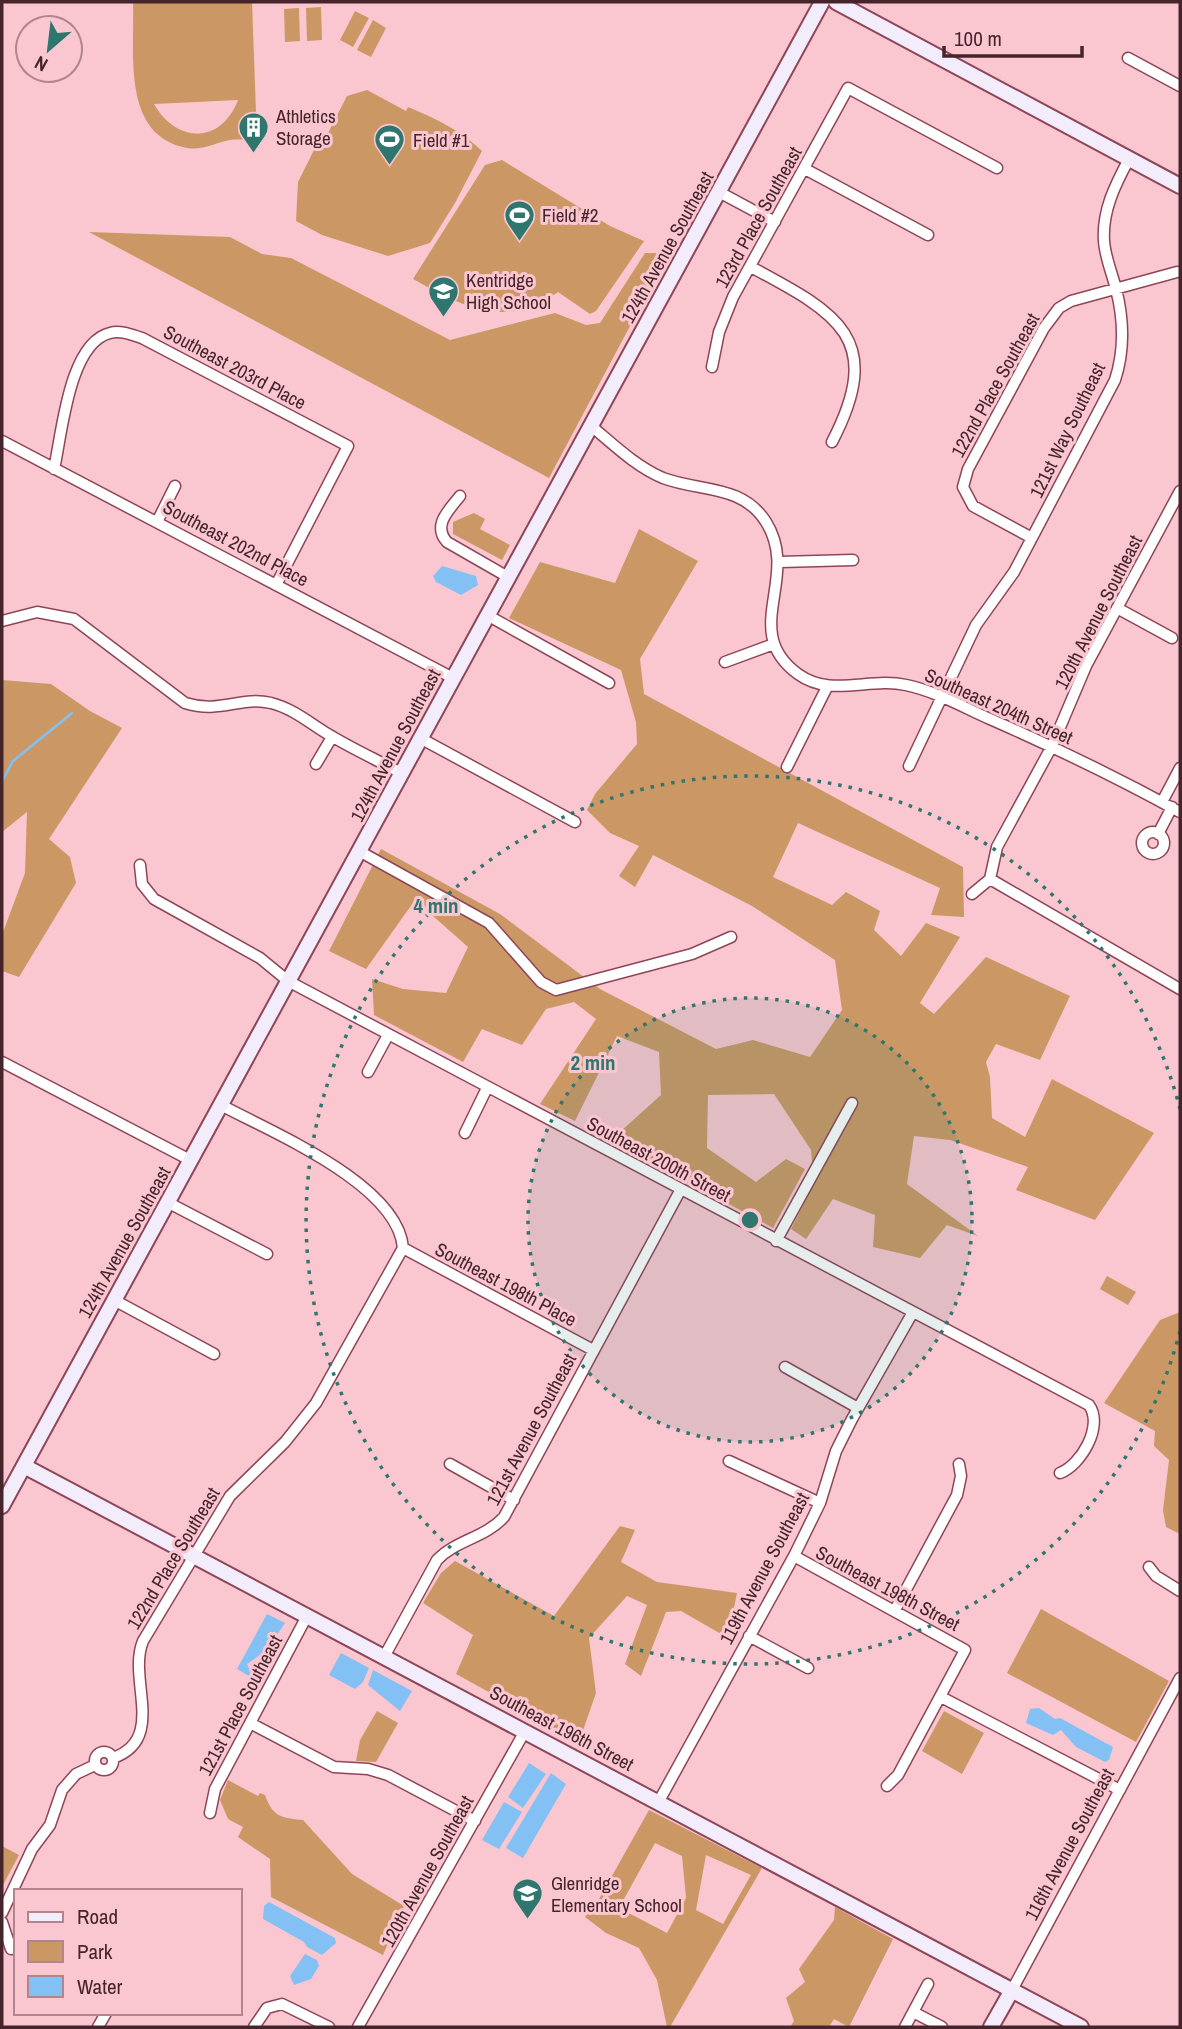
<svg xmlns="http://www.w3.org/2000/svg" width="1182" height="2029" viewBox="0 0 1182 2029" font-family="'Archivo Narrow',sans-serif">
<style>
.green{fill:#cb9865;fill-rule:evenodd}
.water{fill:#83c1f5}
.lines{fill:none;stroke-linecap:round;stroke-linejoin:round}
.stream{stroke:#83c1f5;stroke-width:2.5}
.street-casing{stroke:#8e4558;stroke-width:13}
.secondary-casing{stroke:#8e4558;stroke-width:18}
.street{stroke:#fff;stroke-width:10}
.secondary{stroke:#f3edfb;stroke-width:14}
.ring{fill:none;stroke:#2f766e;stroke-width:3.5;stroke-dasharray:3.5 7}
.labels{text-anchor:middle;stroke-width:6;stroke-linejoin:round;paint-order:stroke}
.poi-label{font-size:19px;fill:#45242c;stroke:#fac6d0;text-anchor:start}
.street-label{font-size:19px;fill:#45242c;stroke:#fac6d0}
.centre{fill:#2f766e;stroke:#fac6d0;stroke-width:3.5}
.ring-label{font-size:21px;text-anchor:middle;font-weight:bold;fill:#2f766e;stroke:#fac6d0;stroke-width:6;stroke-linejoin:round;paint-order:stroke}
</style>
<rect width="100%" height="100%" fill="#fac6d0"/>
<path class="green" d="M133,2H252L257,140C249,140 239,139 230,140C214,143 200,152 183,147C121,132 135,50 133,2ZM238,100C221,145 176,143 154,104Z
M321,7L322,40L307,41L306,8Z
M299,8L300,41L285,42L284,9Z
M355,11L369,18L353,47L340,40Z
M373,20L386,28L371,57L357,50Z
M367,90L406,111L408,107C437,119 460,130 482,151L455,203L430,243L388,256L322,235L296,221L298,182L322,134L327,135L347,96Z
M502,160L610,226L644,241L596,311L590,314L558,292C505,330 464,307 413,279L485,165Z
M89,232L230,237L262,254L291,258L450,340L555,313L586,325L600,323L645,253H669L549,478Z
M474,513L485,519L480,529L510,545L502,560L453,534V522Z
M639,529L698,561L640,659L644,694L963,867L964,917L931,915L940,888L798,823L773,877L832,905L846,892L880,911L874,930L901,956L926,923L960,937L920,1003L934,1014L986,957L1070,996L1040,1060L996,1044L986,1062L990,1077L992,1118L1025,1137L1052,1079L1154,1133L1095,1220L1016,1190L1028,1167L950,1140L914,1136L907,1184L978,1236L947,1225L920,1258L873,1247L875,1215L833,1199L806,1239L791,1229L814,1184L811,1150L774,1094L708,1095L707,1148L756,1182L786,1159L805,1169L773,1228L611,1140L661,1095L659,1052L617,1036L575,1121L540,1104L596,1019L574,1002L546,1009L522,1045L482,1029L463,1062L374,1015L372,979L403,989L446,993L468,947L415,900L366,969L329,951L381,849L500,914L600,989L716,1049L753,1040L810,1057L842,1010L835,960L752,906L653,855L635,887L619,876L639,846L610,833L587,810L595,794L637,744L636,722L621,670L509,618L540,562L615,583Z
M2,680L51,684L90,711L122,728L49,839L70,857L76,883L19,977L2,971V935L25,873L27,812L2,832Z
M1107,1276L1136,1292L1128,1305L1100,1289Z
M1180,1312V1534L1166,1527L1163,1510L1169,1460L1154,1446L1155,1431L1104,1403L1160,1320Z
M620,1526L635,1530L621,1562L657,1582L737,1593L728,1638L681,1611L666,1612L641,1676L625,1664L647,1605L627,1596L589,1638L596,1693L579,1742L456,1674L473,1635L423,1603L441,1573L455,1561L554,1616Z
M1041,1609L1169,1681L1136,1742L1007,1673Z
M377,1711L398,1723L376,1762L356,1761L360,1740Z
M944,1711L984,1733L962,1774L922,1751Z
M228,1780L258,1796L260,1793L265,1795C273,1817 281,1818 303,1820L352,1874L404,1906L383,1955L271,1897L270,1859L238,1837L243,1827L228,1819L220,1800Z
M649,1810L762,1868L670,2027H667L657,1980L639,1948L606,1933L585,1917L599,1899ZM655,1843L682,1856L686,1898L667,1933L619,1908ZM706,1855L751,1875L723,1924L696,1910Z
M2,1846L19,1855L2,1887Z
M835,1907L893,1939L849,2027L834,2019L829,2027H790L794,2021L786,1998L805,1982L799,1969L834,1920Z"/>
<path class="water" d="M442,566L476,576L478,585L461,595L436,582L433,576Z
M267,1614L285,1623L267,1650L247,1664L251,1673L265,1666L256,1680L237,1669Z
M341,1653L369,1668L363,1682L355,1689L329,1675Z
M373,1670L412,1691L400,1711L368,1685Z
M1039,1708L1055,1719L1060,1718L1113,1747L1109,1760L1105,1762L1076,1747L1061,1730L1053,1735L1026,1723L1030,1709Z
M529,1763L546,1774L523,1808L508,1797Z
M551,1773L566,1784L523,1858L506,1848Z
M504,1802L522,1812L499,1849L482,1840Z
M269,1902L335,1938L336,1943L322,1955L307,1947L304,1942L263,1919L264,1906Z
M305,1954L317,1960L319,1966L311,1979L294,1985L290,1976Z"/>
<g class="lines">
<path class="stream" d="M2,781L13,761L72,713"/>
<defs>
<path id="street" d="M1128,58L1180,86
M805,169L928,235
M719,192L775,222
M751,267C837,313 886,338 832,442
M712,367L719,332L733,297L848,88L997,168
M590,425C613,444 635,466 663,478C700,492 742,484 766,522C801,578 739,631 798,674C831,698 869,677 906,685C935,691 963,707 990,719C1054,747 1118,778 1180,812
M2,441L453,678
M54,469C62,433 69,343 110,333C121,330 132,335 142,338L348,446L276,585
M460,496C449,510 432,525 447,542L508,577
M157,522L175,486
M1032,538L973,506L963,487L968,469L1044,328L1059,308L1071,301L1177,272
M780,562L853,560
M1117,608L1172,638
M487,615L609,683
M2,621L37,612L74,619L185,703C221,714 240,696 271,703C295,709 313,726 333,737C355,750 379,761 401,773
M725,662L774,644
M420,738L575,822
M316,764L332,737
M909,766L976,625L1014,572L1115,380C1125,349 1124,320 1116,289C1112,273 1105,257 1104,241C1102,211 1115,185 1129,159
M787,767L827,687
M1162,802L1180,768
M1142 843a11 11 0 1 1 22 0a11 11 0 1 1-22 0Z
M1158,834L1172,807
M359,851L489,923L541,982L556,990L692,954L731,937
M140,865L142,884L154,899L260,958L288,981L1089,1405C1104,1426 1081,1465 1060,1473
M990,879L1180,989
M972,894L990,879L997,847L1052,746L1086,666L1180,491
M2,1062L190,1160
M368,1072L388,1035
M221,1105C271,1132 398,1184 403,1248
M465,1133L487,1088
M167,1202L267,1254
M776,1241L852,1103
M403,1248L593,1350
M114,1300L214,1354
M785,1367L858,1408
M729,1461L820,1503
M450,1464L514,1500
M794,1556L965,1650L898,1775L887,1786
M1149,1567L1156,1576L1180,1591
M895,1610L957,1495L961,1476L959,1464
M749,1636L808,1668
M384,1657L437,1560C456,1540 485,1538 504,1517L681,1189
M941,1697L1120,1790
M250,1723L334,1767L368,1769L388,1775L475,1821
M95 1761a9 9 0 1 1 18 0a9 9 0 1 1-18 0Z
M113,1758C167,1739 127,1679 143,1641L230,1496L285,1442L316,1403L403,1248
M659,1801L794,1556L820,1503L836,1451L852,1419L913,1312
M210,1813L215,1789L307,1616
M2,1913L32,1849L50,1825L62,1790L76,1774L95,1765
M2,1922L11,1949
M1012,1990L1180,1678
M913,2012L942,2027
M98,2027L106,2013
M254,2027L267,2008L282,2004L329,2027
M358,2027L525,1731
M905,2027L928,1984"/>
<path id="secondary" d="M836,2L1180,186
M24,1466L1081,2027
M2,1506L822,2
M991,2027L1012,1990"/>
</defs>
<use href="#street" class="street-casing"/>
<use href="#secondary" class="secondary-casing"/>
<use href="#street" class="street"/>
<use href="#secondary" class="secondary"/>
</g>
<circle cx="750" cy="1220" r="222" fill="#2f766e" fill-opacity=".12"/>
<g class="ring">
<circle cx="750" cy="1220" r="222"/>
<path d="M1180 1331A444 444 0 1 1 1180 1109"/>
</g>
<defs>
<symbol id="building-pin" viewBox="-11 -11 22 30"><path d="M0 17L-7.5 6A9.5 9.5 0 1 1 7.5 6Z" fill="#2f766e" stroke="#fac6d0"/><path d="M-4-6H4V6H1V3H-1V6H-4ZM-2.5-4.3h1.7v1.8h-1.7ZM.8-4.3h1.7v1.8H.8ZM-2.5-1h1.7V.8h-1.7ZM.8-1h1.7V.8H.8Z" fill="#fff"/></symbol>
<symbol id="stadium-pin" viewBox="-11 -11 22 30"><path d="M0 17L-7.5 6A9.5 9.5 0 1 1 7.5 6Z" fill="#2f766e" stroke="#fac6d0"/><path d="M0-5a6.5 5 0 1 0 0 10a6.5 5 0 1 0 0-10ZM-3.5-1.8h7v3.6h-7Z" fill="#fff"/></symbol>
<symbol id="school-pin" viewBox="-11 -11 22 30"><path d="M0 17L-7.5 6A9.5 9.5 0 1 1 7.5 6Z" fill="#2f766e" stroke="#fac6d0"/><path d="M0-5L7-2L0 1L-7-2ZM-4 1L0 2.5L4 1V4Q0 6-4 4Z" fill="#fff"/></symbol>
</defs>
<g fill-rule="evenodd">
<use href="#building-pin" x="236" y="110" width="35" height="47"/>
<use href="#stadium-pin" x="372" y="122" width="35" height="47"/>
<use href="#stadium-pin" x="502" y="198" width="35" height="47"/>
<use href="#school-pin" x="426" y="274" width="35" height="47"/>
<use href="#school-pin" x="510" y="1876" width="35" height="47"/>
</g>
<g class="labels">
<g class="poi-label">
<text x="276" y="123">Athletics<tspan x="276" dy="22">Storage</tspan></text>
<text x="413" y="147">Field #1</text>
<text x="542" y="222">Field #2</text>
<text x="466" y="287">Kentridge<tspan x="466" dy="22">High School</tspan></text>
<text x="551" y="1890">Glenridge<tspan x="551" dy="22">Elementary School</tspan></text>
</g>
<g class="street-label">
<text transform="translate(758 217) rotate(-61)" y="7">123rd Place Southeast</text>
<text transform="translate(667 247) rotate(-61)" y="7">124th Avenue Southeast</text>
<text transform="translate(235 367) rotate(28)" y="7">Southeast 203rd Place</text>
<text transform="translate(995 385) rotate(-61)" y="7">122nd Place Southeast</text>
<text transform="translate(1067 430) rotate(-64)" y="7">121st Way Southeast</text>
<text transform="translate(236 543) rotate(28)" y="7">Southeast 202nd Place</text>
<text transform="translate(1098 612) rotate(-63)" y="7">120th Avenue Southeast</text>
<text transform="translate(999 706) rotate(24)" y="7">Southeast 204th Street</text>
<text transform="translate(395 745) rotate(-62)" y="7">124th Avenue Southeast</text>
<text transform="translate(659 1159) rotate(28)" y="7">Southeast 200th Street</text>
<text transform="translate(124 1242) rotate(-61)" y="7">124th Avenue Southeast</text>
<text transform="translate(506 1284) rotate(28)" y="7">Southeast 198th Place</text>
<text transform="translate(531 1429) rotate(-62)" y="7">121st Avenue Southeast</text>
<text transform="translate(173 1558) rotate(-59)" y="7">122nd Place Southeast</text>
<text transform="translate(764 1568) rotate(-62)" y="7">119th Avenue Southeast</text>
<text transform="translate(888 1588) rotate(28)" y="7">Southeast 198th Street</text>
<text transform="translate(240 1705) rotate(-62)" y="7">121st Place Southeast</text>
<text transform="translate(562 1728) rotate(28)" y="7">Southeast 196th Street</text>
<text transform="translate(1069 1844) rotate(-62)" y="7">116th Avenue Southeast</text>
<text transform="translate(427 1871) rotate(-61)" y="7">120th Avenue Southeast</text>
</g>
</g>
<circle cx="750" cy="1220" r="10" class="centre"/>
<g class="ring-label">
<text x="436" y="913">4 min</text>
<text x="593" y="1070">2 min</text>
</g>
<rect width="1182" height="2029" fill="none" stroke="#45242c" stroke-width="7"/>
<rect x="14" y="1889" width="228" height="126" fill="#fac6d0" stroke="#b2858e" stroke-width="2"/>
<rect x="28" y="1912" width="35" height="10" fill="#f3edfb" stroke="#b2858e" stroke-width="2"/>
<text x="77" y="1924" font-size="21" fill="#45242c">Road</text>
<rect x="28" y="1941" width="35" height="21" fill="#cb9865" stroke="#b2858e" stroke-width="2"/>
<text x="77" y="1959" font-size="21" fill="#45242c">Park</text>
<rect x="28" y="1976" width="35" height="21" fill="#83c1f5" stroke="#b2858e" stroke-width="2"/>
<text x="77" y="1994" font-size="21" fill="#45242c">Water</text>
<g transform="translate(49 49) rotate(208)"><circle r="33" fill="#fac6d0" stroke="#b2858e" stroke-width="2"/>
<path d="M0-5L12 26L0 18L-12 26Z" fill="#2f766e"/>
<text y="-10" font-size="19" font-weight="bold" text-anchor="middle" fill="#45242c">N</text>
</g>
<path d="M944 46v10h138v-10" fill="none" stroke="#45242c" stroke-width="3.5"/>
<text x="954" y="46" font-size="21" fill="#45242c" stroke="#fac6d0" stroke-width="5" paint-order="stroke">100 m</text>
</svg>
